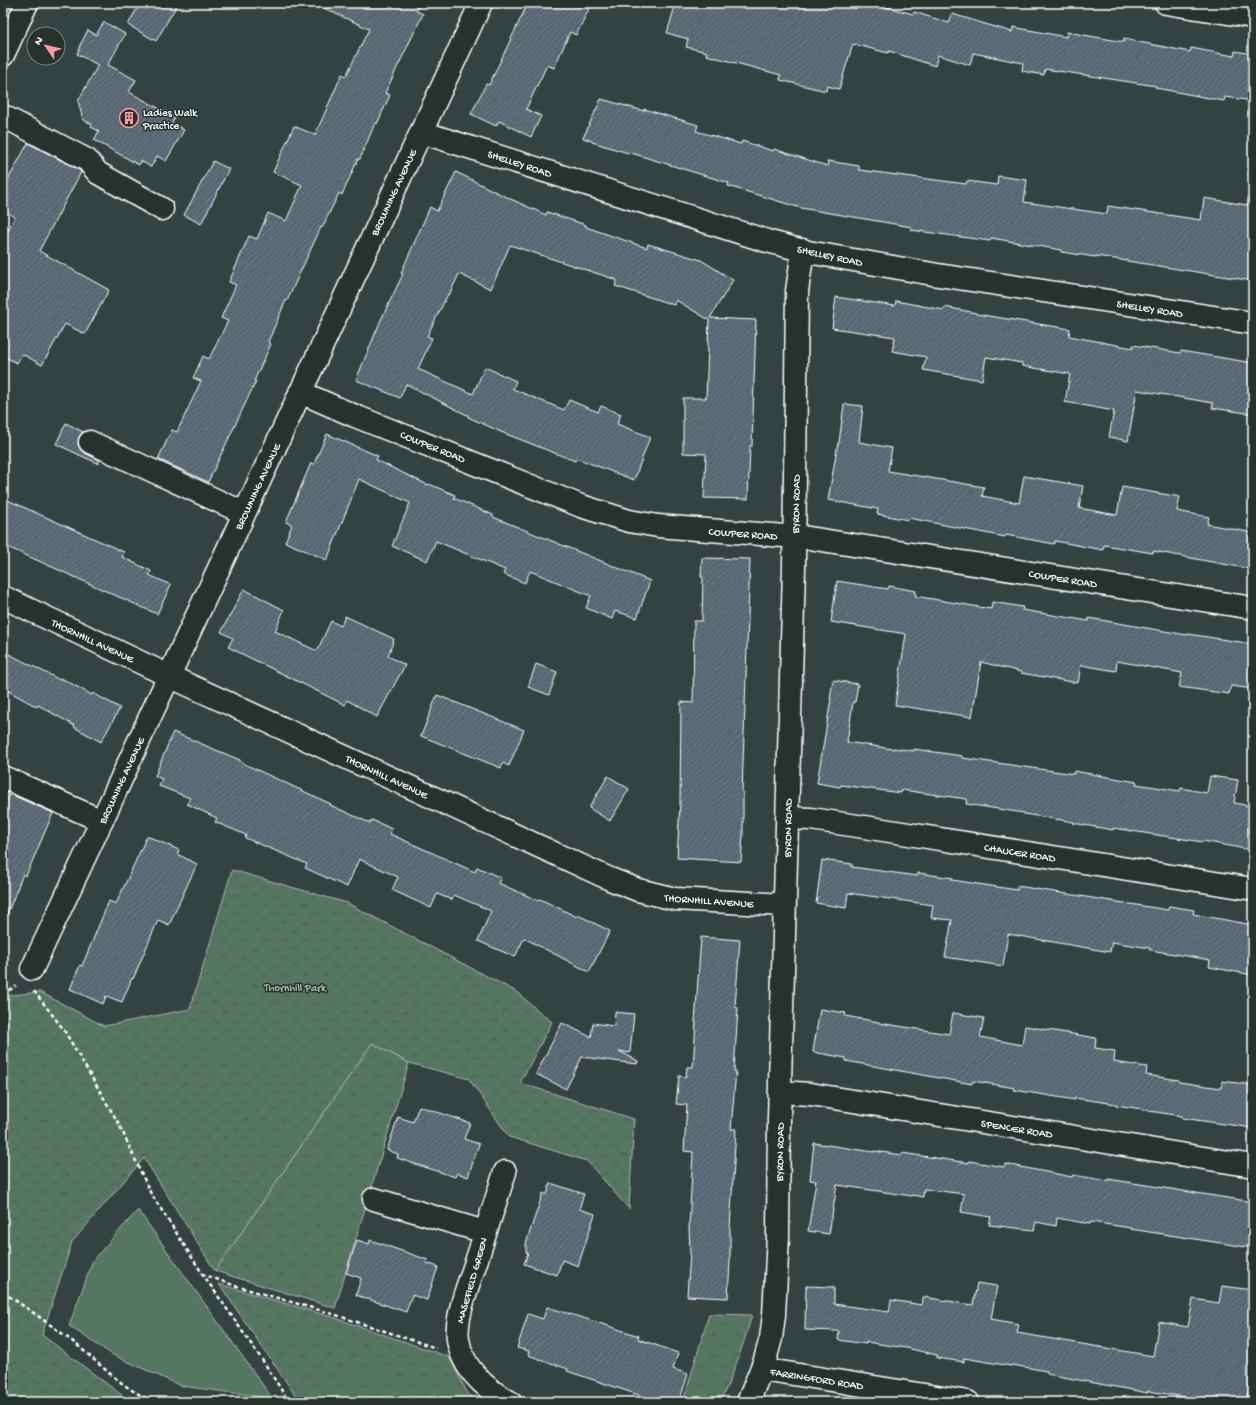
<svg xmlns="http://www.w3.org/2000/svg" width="1256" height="1405" viewBox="0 0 1256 1405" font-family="'Gochi Hand',sans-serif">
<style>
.grass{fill:url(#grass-tufts);stroke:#aabab0}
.forest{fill:url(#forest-crowns);stroke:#aabab0}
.park{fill:#547660;stroke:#aabab0}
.building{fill:url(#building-hatch);stroke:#fff}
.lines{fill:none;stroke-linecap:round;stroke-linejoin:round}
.minor-casing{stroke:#fff;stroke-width:25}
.major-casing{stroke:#fff;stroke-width:25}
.path{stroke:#fff;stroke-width:2.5;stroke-dasharray:4 3;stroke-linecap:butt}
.minor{stroke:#26332d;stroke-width:22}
.major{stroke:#26332d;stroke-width:22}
.labels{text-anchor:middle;stroke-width:3;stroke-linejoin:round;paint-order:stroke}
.poi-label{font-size:11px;fill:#fff;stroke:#26332d;text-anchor:start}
.street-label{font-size:11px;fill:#fff;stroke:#26332d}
.park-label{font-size:11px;fill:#b2c1b7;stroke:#26332d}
</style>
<defs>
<pattern id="grass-tufts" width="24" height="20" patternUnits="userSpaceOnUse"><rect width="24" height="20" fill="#547660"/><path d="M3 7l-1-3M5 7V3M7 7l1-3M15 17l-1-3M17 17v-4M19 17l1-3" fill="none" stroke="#4f5d54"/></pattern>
<pattern id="forest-crowns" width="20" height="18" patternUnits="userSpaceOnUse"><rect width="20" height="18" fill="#547660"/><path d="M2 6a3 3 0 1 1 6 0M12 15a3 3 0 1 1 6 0" fill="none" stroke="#4f5d54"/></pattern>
<pattern id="building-hatch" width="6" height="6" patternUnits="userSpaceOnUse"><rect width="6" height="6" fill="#596673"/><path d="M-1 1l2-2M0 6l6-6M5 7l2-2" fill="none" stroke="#727d88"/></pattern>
</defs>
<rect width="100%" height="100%" fill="#354242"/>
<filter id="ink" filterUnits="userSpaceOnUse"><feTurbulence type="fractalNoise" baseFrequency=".025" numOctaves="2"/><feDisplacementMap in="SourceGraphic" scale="8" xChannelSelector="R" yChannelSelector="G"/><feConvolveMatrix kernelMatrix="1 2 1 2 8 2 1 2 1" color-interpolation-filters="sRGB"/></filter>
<g filter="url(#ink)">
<path class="grass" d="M372,1043L409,1063L335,1308L215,1271Z
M219,1284L332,1317L449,1357L468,1394L481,1402H300Z
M709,1314L752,1315C743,1345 734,1374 720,1402H683Z"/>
<path class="forest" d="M232,870L347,903L515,991L552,1022L520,1083L634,1119L629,1209L587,1161L509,1137L469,1079L409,1063L372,1043L215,1271L144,1158L72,1242L42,1335L127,1399L134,1402H3V996L40,992L104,1026L190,1009Z"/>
<path class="park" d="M138,1210L272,1398L181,1386L113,1355L69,1326L93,1260Z"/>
<path class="building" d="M140,3H178L156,41L128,25Z
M313,3H420L416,11L423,14L385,93L390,95L377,124L375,123L360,159H358L342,195L339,193L322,228L321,227L287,301L286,300L268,342L271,344L254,381H256L208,482L158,459L172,430L177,432L201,381L193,378L203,356L209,359L228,321L221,318L236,285L229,282L249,236L257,239L268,213L286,221L302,185L273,172L294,126L315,135L342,74L346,76L369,29Z
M528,3H592L576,35L570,32L554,68L547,65L526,109L541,116L531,137L499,121L496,126L471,114L486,84L489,85Z
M676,3H872L913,14L914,12L949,23L952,14L1012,32L1013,27L1066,37L1067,32L1124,42V39L1190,52L1191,48L1234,56L1235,51L1253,54V101L1225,97L1224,101L1156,88V86L1045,69L1044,75L1022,71L1023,63L973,53L970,65L938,55L935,66L889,51L888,53L853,44L839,89L827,86L826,91L780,80L781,75L706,55L707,52L686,47L688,39L667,33Z
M104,22L125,34L108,65L136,80L129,92L175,117L172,123L184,130L166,161L157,156L151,167L141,161L139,165L94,140L99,131L91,127L92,124L83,120L78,101L98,65L77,54L80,47H79L88,30L96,35Z
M601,99L644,111V109L698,125L696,131L741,144L742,141L773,151L774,149L827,166L828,161L859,166V170L966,184L967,181L997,185L998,176L1027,180L1024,202L1107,214L1108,206L1201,220L1204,198L1253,206V281L1096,256V257L1061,252V250L991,238L990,241L911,230L912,227L801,208L728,186L729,183L628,152V153L592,142V141L583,138Z
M28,143L79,170L81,172L39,251L109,290L85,334L65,324L42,365L22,354L17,363L3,356V240L15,217L3,210V189Z
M213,161L229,169L201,224L184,215Z
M456,172L504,196L546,215L547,212L586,225V227L647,248L648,244L701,260L733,280L710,318L756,320L752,446H750L748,499L704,498L706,454L683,453V398H706L709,320L676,300L674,305L615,286L617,280L510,245L491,289L459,274L449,295L448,294L427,336L432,338L418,369L473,394L485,367L516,381L513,389L564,410L569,400L598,412L601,406L621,414L617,424L650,437L634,480L576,458L575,461L501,432L468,417L469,416L406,384L400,398L356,380L380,322L403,274L401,273L430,207L437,211Z
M836,297L895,306L896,301L944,310L945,307L976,313V314L1070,329L1069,336L1133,348V345L1180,353L1181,351L1253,363V414L1212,408L1213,403L1137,390L1128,441L1109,437L1114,411L1065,402L1070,374L1022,366V363L986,357L982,380L923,370L926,357L892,351L895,337L832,328Z
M844,404L863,406L859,442L892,448L888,471L984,487L982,496L1019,503L1024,476L1083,486L1079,508L1117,515L1122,487L1180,497L1177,511L1209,517L1207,524L1253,533V556L1250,569L1153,551V553L1104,545L1103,550L1055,541L1054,544L1006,535L1005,537L909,518L908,520L877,514L878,509L828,500L838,443H839Z
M66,423L83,432L79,437L78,444L80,449L85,453L99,460V464L56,444Z
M327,434L378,456L376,460L428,485L429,484L455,495L454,498L493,515V517L650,581L637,618L615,611L612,619L586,608L591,596L530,571L525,583L503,574L505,570L436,541L427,561L392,546L410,503L359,479L327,560L285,542L292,525L286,522L311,463L314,464Z
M3,498L124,552L122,557L151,571L149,575L171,585L157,614L3,545Z
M702,558L750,559L742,793H743V834L741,862L677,858L680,803L681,702L693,703L694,621H702L703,577H701Z
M837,581L888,589L889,586L916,591L915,596L991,609L992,602L1023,607L1022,610L1089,621V618L1187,635L1188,634L1253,644V689L1231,686L1229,694L1179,687L1182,673L1117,661L1116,671L1081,665L1078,683L1021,673V672L981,662L972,717L895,705L906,634L831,622Z
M244,589L284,610L275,631L317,651L331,621L341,626L345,616L394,639L388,656L405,665L377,717L347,700L345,705L319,692L228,647L233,638L221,632Z
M3,651L60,680L61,678L92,695L93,693L120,708L101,742L74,727L75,726L38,705L37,707L3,688Z
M536,664L557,672L549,695L528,687Z
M833,680L858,684L855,702H853L847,742L893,749V748L914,751V749L962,756V758L1074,774V771L1137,782L1136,784L1180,791L1181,788L1207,793L1210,776L1238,780L1234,803L1250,806L1248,813L1253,814V839L1251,850L1203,841V842L1151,834L1113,828V830L1073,823L1074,822L1024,814V813L966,804L967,799L902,790L901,793L841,785L840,787L817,783L831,699H830Z
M437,695L524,730L509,766L503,763L501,768L421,736Z
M173,732L240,760V762L331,804L330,805L370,823L372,820L392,829L390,834L475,872L477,867L501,878L498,883L539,901L540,899L577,917L578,915L610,931L589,972L524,938L515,957L478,941L491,911L454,895L452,900L437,894L431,908L392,890L398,877L359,859L347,887L305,868L307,864L245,838L246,835L215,822L217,818L187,804L190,798L159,786L162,779L155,776Z
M608,776L629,789L610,821L589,808Z
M10,794L53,813L26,876L23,874L4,922L3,810Z
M147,836L179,850L177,854L197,864L169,925L158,920L133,979L132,978L122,1002L106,996L103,1004L70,989L80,965L82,966L109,901L116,904Z
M822,860L852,864V867L917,876L918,873L953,878L952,880L1017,890V886L1168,910L1169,906L1194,910L1193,914L1253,925V975L1209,967L1210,960L1150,950V948L1112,942L1110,952L1008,934L1003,966L945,957L952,920L931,918L933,905L848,893L846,908L816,903Z
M701,937L740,940L735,1007L738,1008L734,1071H736L731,1129H736L730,1228V1261L728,1298L687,1296L690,1253L689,1227L693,1152L684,1151L687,1105L676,1104L679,1076L686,1077L687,1067H693L696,1022H695Z
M820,1009L846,1013L845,1016L879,1022V1023L949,1034L953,1013L984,1018L980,1037L1022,1045L1025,1026L1096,1038L1095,1048L1115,1051L1114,1062L1147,1067L1146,1075L1179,1080V1082L1221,1088L1222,1081L1253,1085V1128L1182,1118V1116L1149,1111V1110L1116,1105V1104L1075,1098V1100L1057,1097L1014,1090L1015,1088L973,1081L972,1084L846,1061V1058L813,1052Z
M615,1012L634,1014L630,1053L619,1051L638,1061L637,1064L582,1057L566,1089L536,1074L562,1023L591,1037L593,1023L614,1026Z
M419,1106L470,1123L464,1139L479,1144L468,1177L457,1173L455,1177L397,1158L398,1154L387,1150L398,1117L413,1122Z
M814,1143L874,1152V1151L902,1155V1153L969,1163V1161L1004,1167L1005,1164L1072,1177L1073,1175L1108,1181V1179L1253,1202V1248L1130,1229L1131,1228L1091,1222L1090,1224L1057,1218L1056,1226L1036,1222L1034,1230L989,1225L991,1217L961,1212L964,1194L924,1189L923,1197L912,1195V1196L837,1185L829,1234L808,1231L816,1181L810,1180Z
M550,1183L584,1194L579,1209L595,1214L578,1266L562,1260L557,1275L524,1264L528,1253L526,1252V1244L530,1231L543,1193L547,1195Z
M357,1240L369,1244L370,1240L428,1260L427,1263L438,1267L427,1300L412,1295L406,1312L356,1295L361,1278L346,1273Z
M977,1283L997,1286L991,1319L1019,1324L1017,1333L1153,1356L1159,1322L1188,1327L1193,1299L1219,1303L1222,1286L1253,1290V1365L1246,1402H1216L1148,1391V1393L1047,1374V1371L1012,1365L1011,1366L964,1358V1362L937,1358V1355L906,1348L866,1342V1344L838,1340L839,1331L805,1330L806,1286L834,1287V1304L889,1312L891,1300L922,1305L923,1297L973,1305Z
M547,1307L593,1321L639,1336L638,1339L678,1353L673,1369L688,1374L679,1402H647L648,1398L567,1371L568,1369L528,1355L529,1351L517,1348L528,1314L543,1319Z"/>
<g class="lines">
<defs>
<path id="minor" d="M1166,3L1253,17
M3,116L87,160L98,173L162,209
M421,132L767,241L808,252L938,275L1253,323
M300,392L355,416L581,506L629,521L658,526L809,538L1253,608
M90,442L244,513
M3,597L169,676L610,879L638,890L675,899L785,905
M3,777L102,821
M787,818L811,819L871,828L1253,889
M32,969L111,801L481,3
M780,1092L810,1094L1253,1166
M505,1172C495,1203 485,1234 475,1265C468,1285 455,1319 458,1339C462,1368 485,1389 510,1402
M374,1199L485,1232
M762,1369L968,1402
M748,1402L765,1360L771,1338L774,1315L778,1236L779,1119L794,568L797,291L803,250"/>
<path id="major" d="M3,55L27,3"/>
</defs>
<use href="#minor" class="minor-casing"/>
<use href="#major" class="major-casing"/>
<path class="path" d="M34,991L64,1030L119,1124L150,1192L202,1273L265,1364L289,1402
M3,994L16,986
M202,1274L236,1286L333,1314L436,1348
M3,1292C25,1307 47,1322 68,1338C95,1358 123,1391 156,1402
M778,1402L779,1396"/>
<use href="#minor" class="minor"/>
<use href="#major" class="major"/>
</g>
</g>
<defs>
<symbol id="building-ring" viewBox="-11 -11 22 22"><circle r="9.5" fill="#26332d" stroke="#ff9aa2" stroke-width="1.5"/><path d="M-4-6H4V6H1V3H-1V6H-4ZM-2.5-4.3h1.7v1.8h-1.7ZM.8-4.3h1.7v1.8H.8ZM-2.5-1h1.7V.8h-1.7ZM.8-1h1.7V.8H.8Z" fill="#ff9aa2"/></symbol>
</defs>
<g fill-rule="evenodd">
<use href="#building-ring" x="118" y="107" width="22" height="22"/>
</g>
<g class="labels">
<g class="poi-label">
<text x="143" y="116">Ladies Walk<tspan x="143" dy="13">Practice</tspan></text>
</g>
<g class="street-label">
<text transform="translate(520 163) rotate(18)" y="4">SHELLEY ROAD</text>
<text transform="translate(393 192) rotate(-65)" y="4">BROWNING AVENUE</text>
<text transform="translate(830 255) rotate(12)" y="4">SHELLEY ROAD</text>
<text transform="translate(1150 308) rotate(9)" y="4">SHELLEY ROAD</text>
<text transform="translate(433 446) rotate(22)" y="4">COWPER ROAD</text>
<text transform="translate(257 486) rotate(-65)" y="4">BROWNING AVENUE</text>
<text transform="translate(795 504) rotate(-89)" y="4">BYRON ROAD</text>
<text transform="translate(743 533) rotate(4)" y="4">COWPER ROAD</text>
<text transform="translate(1063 578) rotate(9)" y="4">COWPER ROAD</text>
<text transform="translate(93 640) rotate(25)" y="4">THORNHILL AVENUE</text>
<text transform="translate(387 776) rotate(25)" y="4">THORNHILL AVENUE</text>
<text transform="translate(121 780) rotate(-65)" y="4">BROWNING AVENUE</text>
<text transform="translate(787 828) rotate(-89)" y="4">BYRON ROAD</text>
<text transform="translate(1020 852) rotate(9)" y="4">CHAUCER ROAD</text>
<text transform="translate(709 900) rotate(4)" y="4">THORNHILL AVENUE</text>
<text transform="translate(1017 1128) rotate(9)" y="4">SPENCER ROAD</text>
<text transform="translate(779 1152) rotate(-89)" y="4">BYRON ROAD</text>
<text transform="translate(471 1280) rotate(-74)" y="4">MASEFIELD GREEN</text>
<text transform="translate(817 1378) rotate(9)" y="4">FARRINGFORD ROAD</text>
</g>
<g class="park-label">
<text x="295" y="991">Thornhill Park</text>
</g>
</g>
<rect width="1256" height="1405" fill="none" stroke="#26332d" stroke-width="16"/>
<rect x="8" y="8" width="1240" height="1389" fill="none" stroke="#fff" stroke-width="1.5" filter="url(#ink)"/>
<g transform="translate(46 46) rotate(305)"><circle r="19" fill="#26332d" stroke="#7d8581"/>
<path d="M0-3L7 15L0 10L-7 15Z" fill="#ff9aa2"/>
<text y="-6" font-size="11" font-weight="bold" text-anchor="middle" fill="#ffffff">N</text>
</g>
</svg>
